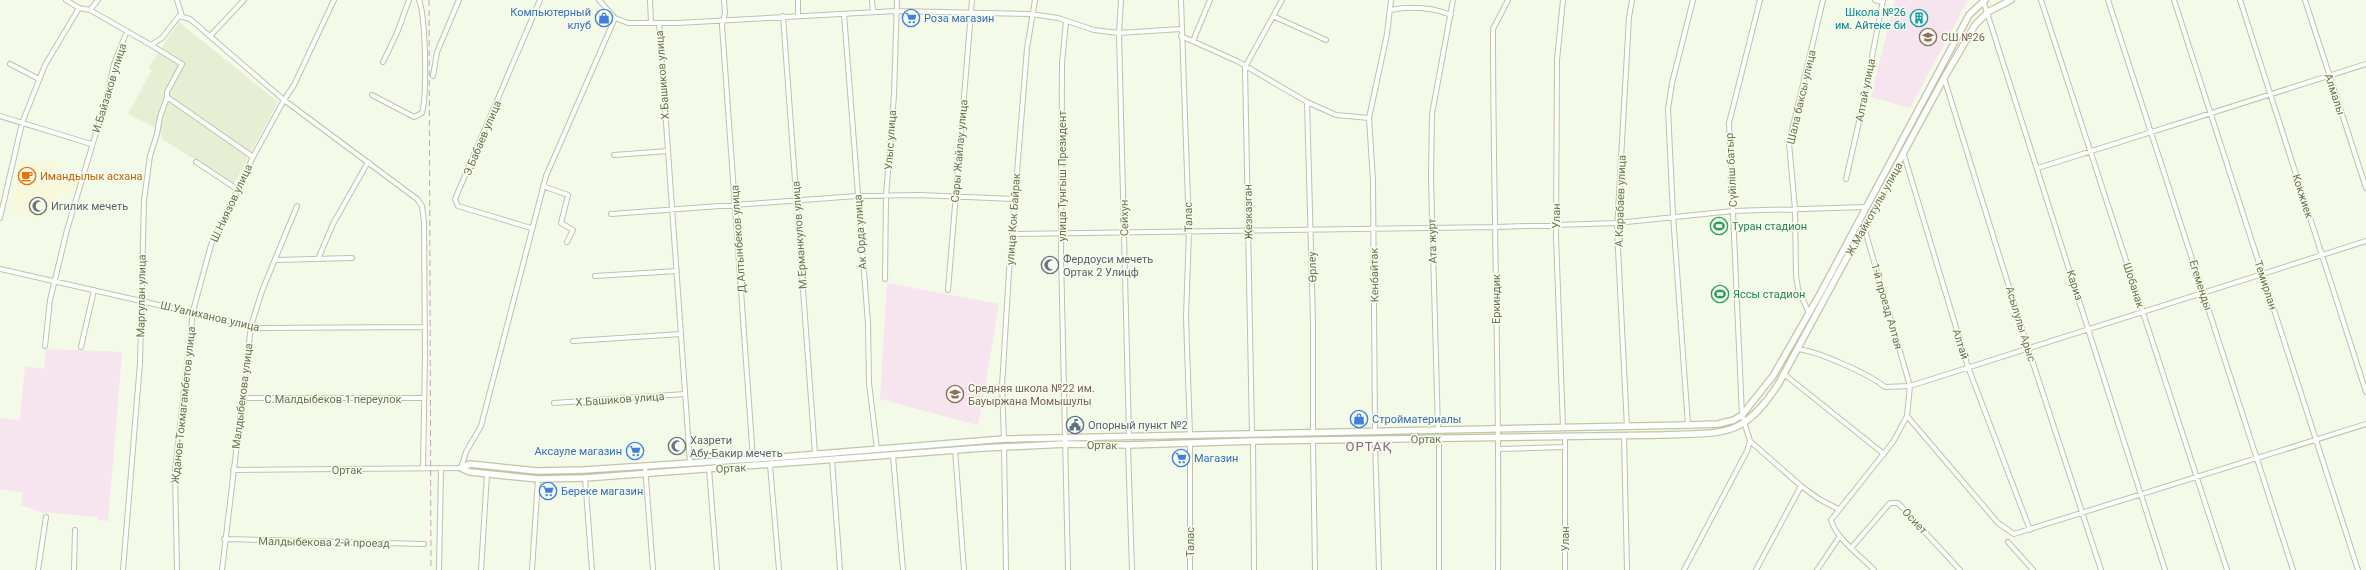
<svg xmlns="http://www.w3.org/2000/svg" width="2366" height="570" viewBox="0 0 2366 570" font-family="Roboto,sans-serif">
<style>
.residential{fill:#e6eed4}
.commercial{fill:#f8f9dc}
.education{fill:#f6e4ef}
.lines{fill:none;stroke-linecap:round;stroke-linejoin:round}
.street-casing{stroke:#bec3a7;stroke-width:6}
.secondary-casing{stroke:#c0c6a5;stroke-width:8}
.street{stroke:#fff;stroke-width:4}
.secondary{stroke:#fff;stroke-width:5.5}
.rail{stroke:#c3a7bb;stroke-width:1;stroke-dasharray:6 4;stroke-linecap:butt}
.labels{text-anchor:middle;stroke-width:3;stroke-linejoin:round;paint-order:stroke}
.shop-label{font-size:11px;fill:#366cbe;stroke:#f7fded;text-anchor:start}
.culture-label{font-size:11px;fill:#0d838f;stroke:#f7fded;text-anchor:end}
.education-label{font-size:11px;fill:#785e54;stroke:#f7fded;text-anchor:start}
.street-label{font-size:11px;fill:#6d714e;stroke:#f7fded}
.food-label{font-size:11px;fill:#c56008;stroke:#f7fded;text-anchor:start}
.worship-label{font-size:11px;fill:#5b616d;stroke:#f7fded;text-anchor:start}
.leisure-label{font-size:11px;fill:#27864d;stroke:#f7fded;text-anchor:start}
.service-label{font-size:11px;fill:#4e5e75;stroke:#f7fded;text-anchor:start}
.quarter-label{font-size:13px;letter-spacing:1px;fill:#8d667d;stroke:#f7fded}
</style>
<rect width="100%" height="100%" fill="#f3fae7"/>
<path class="residential" d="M179,22L278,102L234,184L162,139L161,131L128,114L152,70L148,68Z"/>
<path class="commercial" d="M20,159L45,165L49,160L58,163L54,176L75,184L71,196L60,192L45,218L39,216L38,219L10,213Z"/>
<path class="education" d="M1895,0H1968L1910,108L1871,97Z
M887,283L999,304L981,411L977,425L880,399Z
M46,349L122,352L108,521L98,520V517L41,512L21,505L23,493L0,489V418L20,420L25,366L44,369Z"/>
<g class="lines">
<defs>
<path id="street" d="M66,0L79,8L90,10
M98,0L90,10L151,45L162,38L179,16L190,19L284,100L294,85L334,0
M177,0L182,16
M599,0L615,18L628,23H677L896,11L1031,14L1058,18L1094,30L1119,33L1181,29
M650,0L651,23
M724,0L725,13L722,25L753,459
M798,0V15
M872,0L873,12
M1121,0L1119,33L1129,436
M1181,0L1189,230L1186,317L1190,435
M1563,0L1557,60L1556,236L1563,428
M1875,0L1882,2
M1983,0L2165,570
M2041,0L2227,570
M2108,0L2293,570
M2174,0L2358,570
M2240,0L2366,392
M2305,0L2366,188
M1390,10C1411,6 1431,7 1451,15
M844,14L868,323L869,383L877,449
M783,16L815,454
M1275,17L1326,40
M1066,21L1062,63L1061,255L1068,570
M659,23L690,463
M211,35L244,0
M1181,36L1237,61L1307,102L1336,115L1369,118
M1193,41L1210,0
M383,62L397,33L409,0
M10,64L39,79
M433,76L437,52L459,0
M1944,78L2028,348L2101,570
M372,95L414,117L422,113C427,95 426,18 419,0
M167,97L253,157
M1307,102L1313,322V432
M0,116L91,144
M614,155L668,151
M1904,155L1968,367L2030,530
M196,162L237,189
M2038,168L2366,64
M1846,179L1861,113L1883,0
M543,186L568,195L561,223L573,230L567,242
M611,214L857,196L919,195L1014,199
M0,218L22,123L45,65L79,8
M1864,227L1910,386L1907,416L1893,442L1831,520C1837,540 1860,555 1874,570
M531,228L458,206L455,199L540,0
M1012,234L1496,227L1617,223L1733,211L1865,207
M318,259L333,224L368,162
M275,260L352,258
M0,269L260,328L424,327
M595,276L677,271
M885,279L886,196L894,95L897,0
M948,290L972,0
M1809,313L1798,289L1796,275L1795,209L1789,143L1823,0
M573,341L681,334
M45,346L50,300L67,230L107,96L114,64L127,31
M81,347L94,290
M1797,349C1818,351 1869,374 1885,387L1910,386L2366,241
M1784,374L1884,454
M242,398H424
M554,403L685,394
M1907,416L1998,523L2014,534L2366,424
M1688,425L1673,215L1668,109L1672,83L1693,0
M1627,427L1617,230L1629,17L1632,0
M1438,430L1431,178L1432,114L1453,0
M1375,432L1373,181L1369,118L1387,34L1391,0
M1252,434L1245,67L1282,0
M1624,435L1627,570
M1565,436V570
M1439,438V570
M1004,439L1002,386L1009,272L1027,48L1035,0
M1313,440L1315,570
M1375,440L1379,570
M1253,441L1254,570
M1750,441L1801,486L1756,570
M1190,443V570
M1128,445L1132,570
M1004,447L1006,570
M1499,449L1564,447
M955,450L964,570
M893,456L903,570
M832,460L840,570
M770,465L779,570
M645,466L653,570
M709,469L717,570
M233,470L461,468L466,452L481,426L546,176L615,18
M585,478L592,570
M1801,486L1819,499L1838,509
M224,539L424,544
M2008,542L2033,570
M1852,547L1890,503H1898L1960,570
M38,570L46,517
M74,570L75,530
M123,570L140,363L144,200L150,156L157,134L160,117L167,97V92L182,64L151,45
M177,570L175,471L193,311L211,245L253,157L284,100L417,199L422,206L424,222L425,355L423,469
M222,570L251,326L262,291L297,206
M439,570L441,470
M481,570L487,474
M532,570L538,479
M1498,570C1500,390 1493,209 1493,29L1508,0
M1684,570L1747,451L1750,441L1742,415L1729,123L1760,0
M1817,570L1840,536"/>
<path id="secondary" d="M461,468L470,472L538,479L585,478L983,448L1066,444L1128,445L1253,441L1662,435C1724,432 1742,440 1779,383L1944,78L1975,25L1988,12L2011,0
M461,468L470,464L537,471L584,470L769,458L1004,439L1688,425L1718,424L1734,420L1742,415L1773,376L1820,294L1969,15L1985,0"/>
</defs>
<use href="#street" class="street-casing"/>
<use href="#secondary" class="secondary-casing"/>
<use href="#street" class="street"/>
<use href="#secondary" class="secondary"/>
<path class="rail" d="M429,0L431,570"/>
</g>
<defs>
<symbol id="shop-ring" viewBox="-11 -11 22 22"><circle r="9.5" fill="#f7fded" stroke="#3f7fe0" stroke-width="1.5"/><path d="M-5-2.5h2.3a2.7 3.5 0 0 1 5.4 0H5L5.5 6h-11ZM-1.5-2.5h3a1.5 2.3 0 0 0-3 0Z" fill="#3f7fe0"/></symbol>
<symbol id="supermarket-ring" viewBox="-11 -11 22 22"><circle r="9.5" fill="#f7fded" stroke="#3f7fe0" stroke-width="1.5"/><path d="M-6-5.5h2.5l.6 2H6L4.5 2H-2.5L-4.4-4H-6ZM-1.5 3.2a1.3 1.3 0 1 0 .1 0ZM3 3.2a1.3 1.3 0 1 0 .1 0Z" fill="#3f7fe0"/></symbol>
<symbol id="building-ring" viewBox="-11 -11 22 22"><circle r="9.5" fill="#f7fded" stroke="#0f9aa8" stroke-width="1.5"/><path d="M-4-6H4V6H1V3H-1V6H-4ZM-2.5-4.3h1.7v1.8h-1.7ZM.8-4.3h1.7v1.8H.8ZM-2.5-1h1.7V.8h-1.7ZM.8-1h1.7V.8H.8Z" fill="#0f9aa8"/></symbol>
<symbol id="school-ring" viewBox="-11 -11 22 22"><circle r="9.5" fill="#f7fded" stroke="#8d6e63" stroke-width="1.5"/><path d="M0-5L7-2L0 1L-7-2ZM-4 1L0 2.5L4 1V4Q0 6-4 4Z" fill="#8d6e63"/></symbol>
<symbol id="cafe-ring" viewBox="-11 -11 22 22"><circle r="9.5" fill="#f7fded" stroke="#e8710a" stroke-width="1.5"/><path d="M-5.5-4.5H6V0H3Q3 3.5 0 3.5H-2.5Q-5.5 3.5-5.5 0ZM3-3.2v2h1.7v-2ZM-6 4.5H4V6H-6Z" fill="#e8710a"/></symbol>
<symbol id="mosque-ring" viewBox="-11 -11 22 22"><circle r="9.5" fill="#f7fded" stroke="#6b7280" stroke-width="1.5"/><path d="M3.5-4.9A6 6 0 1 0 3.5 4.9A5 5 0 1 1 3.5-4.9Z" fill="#6b7280"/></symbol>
<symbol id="stadium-ring" viewBox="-11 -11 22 22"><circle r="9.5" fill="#f7fded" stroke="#2e9e5b" stroke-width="1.5"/><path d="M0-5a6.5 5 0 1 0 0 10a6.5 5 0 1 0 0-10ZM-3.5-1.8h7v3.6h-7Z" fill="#2e9e5b"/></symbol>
<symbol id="civic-ring" viewBox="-11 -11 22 22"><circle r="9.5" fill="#f7fded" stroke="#5c6f8a" stroke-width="1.5"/><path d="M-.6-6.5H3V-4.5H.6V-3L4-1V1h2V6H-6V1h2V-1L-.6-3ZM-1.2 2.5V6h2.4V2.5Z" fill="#5c6f8a"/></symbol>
</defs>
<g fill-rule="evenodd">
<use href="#shop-ring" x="594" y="8" width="20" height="20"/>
<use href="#supermarket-ring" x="901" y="8" width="20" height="20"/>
<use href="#building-ring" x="1909" y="8" width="20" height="20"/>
<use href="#school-ring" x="1918" y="27" width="20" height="20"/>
<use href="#cafe-ring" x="17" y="166" width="20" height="20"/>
<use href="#mosque-ring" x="28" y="196" width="20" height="20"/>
<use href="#stadium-ring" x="1709" y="216" width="20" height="20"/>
<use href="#mosque-ring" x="1040" y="255" width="20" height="20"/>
<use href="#stadium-ring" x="1710" y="284" width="20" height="20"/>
<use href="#school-ring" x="945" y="384" width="20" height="20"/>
<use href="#shop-ring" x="1349" y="409" width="20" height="20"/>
<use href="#civic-ring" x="1065" y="415" width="20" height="20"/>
<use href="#mosque-ring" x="667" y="436" width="20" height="20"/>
<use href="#supermarket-ring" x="625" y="441" width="20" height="20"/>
<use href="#supermarket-ring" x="1171" y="448" width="20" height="20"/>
<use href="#supermarket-ring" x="538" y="481" width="20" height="20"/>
</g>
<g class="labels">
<g class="shop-label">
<text x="591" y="16" text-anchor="end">Компьютерный<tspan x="591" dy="13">клуб</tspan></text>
<text x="924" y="22">Роза магазин</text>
<text x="1372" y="423">Стройматериалы</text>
<text x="622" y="455" text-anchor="end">Аксауле магазин</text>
<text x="1194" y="462">Магазин</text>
<text x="561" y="495">Береке магазин</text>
</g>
<g class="culture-label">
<text x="1906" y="16">Школа №26<tspan x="1906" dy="13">им. Айтеке би</tspan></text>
</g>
<g class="education-label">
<text x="1941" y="41">СШ №26</text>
<text x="968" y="392">Средняя школа №22 им.<tspan x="968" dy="13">Бауыржана Момышулы</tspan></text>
</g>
<g class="street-label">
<text transform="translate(662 75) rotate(-94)" y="4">Х.Башиков улица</text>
<text transform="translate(109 88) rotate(-73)" y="4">И.Байзаков улица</text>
<text transform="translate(1865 90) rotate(-79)" y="4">Алтай улица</text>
<text transform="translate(2335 94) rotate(72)" y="4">Алмалы</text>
<text transform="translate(1801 97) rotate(-77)" y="4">Шала баксы улица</text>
<text transform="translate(482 138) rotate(-67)" y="4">Э.Бабаев улица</text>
<text transform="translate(890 140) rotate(-86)" y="4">Улыс улица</text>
<text transform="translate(959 151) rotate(-85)" y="4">Сары Жайлау улица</text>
<text transform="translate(1731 170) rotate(-93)" y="4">Сүйіліш батыр</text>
<text transform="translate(1062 176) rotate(-90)" y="4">улица Тунгыш Президент</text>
<text transform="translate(2303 196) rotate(72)" y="4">Кокжиек</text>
<text transform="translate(1620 201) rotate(-88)" y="4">А.Карабаев улица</text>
<text transform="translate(231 203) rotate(-65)" y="4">Ш.Ниязов улица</text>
<text transform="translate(1874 209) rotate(-61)" y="4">Ж.Майкотулы улица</text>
<text transform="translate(1248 212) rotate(-91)" y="4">Жезказган</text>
<text transform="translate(1556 216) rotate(-89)" y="4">Улан</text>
<text transform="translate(1188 217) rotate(-92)" y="4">Талас</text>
<text transform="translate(1124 218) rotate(-91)" y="4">Сейхун</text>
<text transform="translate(1013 219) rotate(-86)" y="4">улица Кок Байрак</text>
<text transform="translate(860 232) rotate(-94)" y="4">Ак Орда улица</text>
<text transform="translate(799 235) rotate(-94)" y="4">М.Ерманкулов улица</text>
<text transform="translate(738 239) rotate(-94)" y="4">Д.Алтынбеков улица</text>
<text transform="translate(1432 241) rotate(-92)" y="4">Ата журт</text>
<text transform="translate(1312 267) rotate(-92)" y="4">Өрлеу</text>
<text transform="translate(1374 275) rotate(-91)" y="4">Кенбайтак</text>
<text transform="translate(2075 285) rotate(72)" y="4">Кариз</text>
<text transform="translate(2134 285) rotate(72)" y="4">Шобанак</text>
<text transform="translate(2201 285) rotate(72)" y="4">Егеменды</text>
<text transform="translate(2266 285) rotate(72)" y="4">Темирлан</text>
<text transform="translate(141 296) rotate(-89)" y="4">Маргулан улица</text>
<text transform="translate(1496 299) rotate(-90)" y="4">Еркиндик</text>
<text transform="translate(1887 306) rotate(74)" y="4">1-й проезд Алтая</text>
<text transform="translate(210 316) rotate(13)" y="4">Ш.Уалиханов улица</text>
<text transform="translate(2021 324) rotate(73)" y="4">Асылулы Арыс</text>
<text transform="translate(1961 344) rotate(73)" y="4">Алтай</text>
<text transform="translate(242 396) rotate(-83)" y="4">Малдыбекова улица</text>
<text x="333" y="403">С.Малдыбеков 1 переулок</text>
<text transform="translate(620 399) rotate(-4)" y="4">Х.Башиков улица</text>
<text transform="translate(183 405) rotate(-84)" y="4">Жданов-Токмагамбетов улица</text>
<text transform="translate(1426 439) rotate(-1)" y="4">Ортак</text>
<text transform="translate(1102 445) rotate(1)" y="4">Ортак</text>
<text transform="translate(731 468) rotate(-3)" y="4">Ортак</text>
<text x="347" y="474">Ортак</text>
<text transform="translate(1915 521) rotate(47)" y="4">Осиет</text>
<text transform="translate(1565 539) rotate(-90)" y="4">Улан</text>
<text transform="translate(324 542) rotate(1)" y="4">Малдыбекова 2-й проезд</text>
<text transform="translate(1190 542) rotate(-90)" y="4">Талас</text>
</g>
<g class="food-label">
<text x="40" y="180">Имандылык асхана</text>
</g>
<g class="worship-label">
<text x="51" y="210">Игилик мечеть</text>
<text x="1063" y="263">Фердоуси мечеть<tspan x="1063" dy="13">Ортак 2 Улицф</tspan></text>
<text x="690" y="444">Хазрети<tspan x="690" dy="13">Абу-Бакир мечеть</tspan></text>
</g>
<g class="leisure-label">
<text x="1732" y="230">Туран стадион</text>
<text x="1733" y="298">Яссы стадион</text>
</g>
<g class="service-label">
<text x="1088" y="429">Опорный пункт №2</text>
</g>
<g class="quarter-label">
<text x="1369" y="451">ОРТАҚ</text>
</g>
</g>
</svg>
